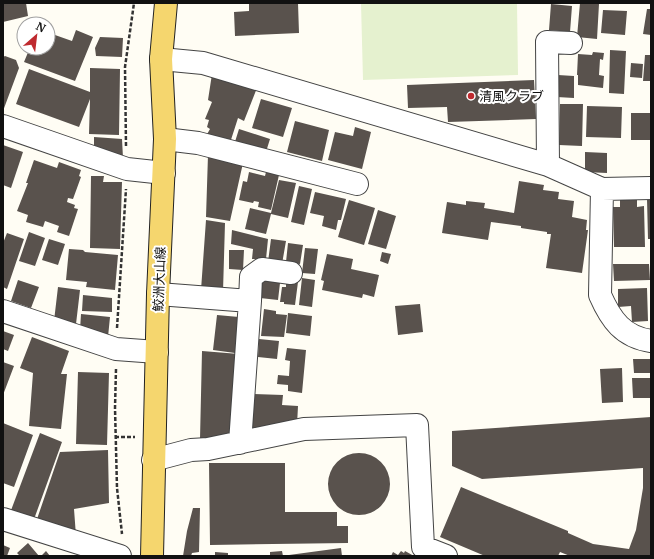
<svg xmlns="http://www.w3.org/2000/svg" width="654" height="559" viewBox="0 0 654 559" font-family="Merriweather,'Noto Sans JP',serif">
<style>
.pitch{fill:#e5f1cf}
.building{fill:#59524d}
.lines{fill:none;stroke-linecap:round;stroke-linejoin:round}
.minor-casing{stroke:#444;stroke-width:24}
.major-casing{stroke:#222;stroke-width:24}
.path{stroke:#333;stroke-width:2.5;stroke-dasharray:4 2;stroke-linecap:butt}
.minor{stroke:#fff;stroke-width:22}
.major{stroke:#f5d66e;stroke-width:22}
.poi-dot{fill:#bf2a2f;stroke:#fff;stroke-width:1.5}
.labels{text-anchor:middle;stroke-width:4;stroke-linejoin:round;paint-order:stroke}
.poi-label{font-size:13px;fill:#111;stroke:#fff;text-anchor:start}
.street-label{font-size:13px;fill:#111;stroke:#fff}
</style>
<rect width="100%" height="100%" fill="#fffdf4"/>
<path class="pitch" d="M361,3H517L518,75L363,80Z"/>
<path class="building" d="M3,3H26L28,16L3,22Z
M249,3H298L299,33L235,36L234,12L249,11Z
M580,3L599,4L597,39L577,37Z
M551,4L572,6L570,32L549,30Z
M647,9H651V35L643,34Z
M603,10L627,11L625,35L601,33Z
M76,30L93,37L75,81L24,62L29,50L32,48H48V46L51,45L55,35L72,41Z
M100,37L123,38L122,57L96,56L95,48Z
M610,50L626,51L624,94L609,93Z
M593,52L604,53L603,60L600,59L599,75L604,76L603,88L578,85V75H577L578,54L592,55Z
M645,55H651V81H643Z
M5,56L16,60L19,68L3,111V57Z
M631,63L643,64L642,78L630,77Z
M90,68L120,69L119,135L89,134L90,99L79,127L16,104L29,69L90,92Z
M212,74L257,88L244,121L238,118L229,146L206,136L210,129L207,127L209,120L205,119L212,102L208,100Z
M558,75L574,76V98L557,97Z
M534,80L536,119L448,122L447,107L408,108L407,85Z
M261,99L292,108L283,137L252,128Z
M560,104H583L582,146L559,145Z
M587,106L622,107L621,138L586,137Z
M631,113H651L650,140H631Z
M295,121L329,130L322,161L287,152Z
M355,127L371,132L362,169L328,160L335,132L353,136Z
M239,129L270,139L265,155L234,145Z
M94,137L122,139L123,158L94,146Z
M3,145L23,152L11,188L3,185Z
M585,152L607,153V173L585,172Z
M208,155L243,163L230,221L206,217Z
M34,160L57,168L59,162L81,170L79,176L81,177L73,199L68,198L67,202L75,205L74,208L78,209L69,236L57,232L59,226L45,221L43,227L26,222L28,215L17,211L28,183H26Z
M249,172L265,176L266,172L279,175L271,210L258,207L259,202L254,201L253,203L239,200L243,181L247,182Z
M91,176H104L103,182H122L120,249L90,248Z
M279,180L296,183L288,218L271,214L266,234L245,229L250,208L271,213Z
M519,181L544,185L543,190L559,192L558,199L574,201L572,217L587,220L586,230H588L582,273L546,268L551,234H547V232L521,228V226L491,222L488,240L442,233L447,202L466,205V201L485,203L484,208L514,213Z
M299,186L312,189L304,225L291,222Z
M315,192L346,199L341,220H338L336,230L322,226L324,216L310,213Z
M637,196V207L644,206L645,247H614L613,207H620V197Z
M647,199H651V239H648Z
M349,200L375,208L364,245L338,237Z
M378,210L396,216L386,249L368,244Z
M206,220L225,223L223,292L201,290Z
M232,230L268,239L266,259H252L253,249L231,244Z
M29,232L45,238L35,266L19,261Z
M7,233L24,239L7,289L3,287V243Z
M49,239L65,244L58,265L42,260Z
M271,239L286,241L282,264L268,262Z
M288,243L303,245L300,264L286,262Z
M305,248L318,249L315,274L302,273Z
M69,249L83,250L85,252L118,255L115,290L86,287L87,282L66,280Z
M229,250H244L243,270L229,269Z
M382,252L391,254L388,264L380,261Z
M327,254L353,259L351,269L379,275L374,297L363,294L362,298L322,290L324,281L321,280Z
M613,264H649L650,280L614,281Z
M302,278L315,280L312,307L299,305Z
M18,280L39,287L31,308L11,301Z
M262,280L280,283L278,300L260,298Z
M286,281L298,282L295,305L284,304V302H280L282,287H286Z
M58,287L80,290L76,324L54,321Z
M647,288L648,321L632,322L631,306L618,307V289Z
M83,295L112,298V312L82,311Z
M420,304L423,332L398,335L395,306Z
M264,309L276,311V314L287,315L284,337L261,336Z
M288,313L312,316L310,336L286,333Z
M81,314L110,317L108,337L80,330Z
M217,315L239,317L235,353L213,350Z
M3,331L14,335L8,351L3,349Z
M32,337L69,351L61,374H67L61,429L29,426L33,373L20,368Z
M259,339L279,341L277,359L258,357Z
M287,348L306,350L302,393L288,391V385L277,384L278,375L289,376L290,361L285,360Z
M202,351L239,354L232,435L200,439Z
M633,359H651V373H634Z
M3,362L14,366L3,395Z
M622,368L623,402L602,403L600,369Z
M78,372L109,373L107,445L76,444Z
M632,378H651V398H633Z
M252,394L283,395L282,405L298,406L297,425L250,432Z
M651,417V556H570L560,552L558,556H485L440,537L461,487L568,531V533L593,544L629,549L636,530L643,488V468L482,479L452,466V431Z
M3,423L33,435L14,487L3,483Z
M40,433L62,442L33,522L10,513Z
M108,450L109,503L74,509L76,536L36,522L60,452Z
M328 484a31 31 0 1 1 62 0a31 31 0 1 1-62 0Z
M209,463H285V512H337V526H348V543L210,545Z
M193,508H200L199,552L192,553L191,556H183L187,531Z
M28,543L39,556H20L17,553Z
M3,545L10,548L7,556H3Z
M341,548L342,556H289V555Z
M46,551L50,556H41Z
M282,551L283,556H270V552Z
M401,551L404,553L405,551L414,556H391L393,552L398,555Z
M215,552L228,553V556H215Z"/>
<g class="lines">
<defs>
<path id="minor" d="M161,59L203,63L548,165L602,189L651,188
M3,126L127,169L164,173
M165,139L198,143L357,184
M548,165L547,42L571,43
M602,189L600,295C611,320 623,337 651,341
M158,294L250,301L240,443
M250,301L251,277L262,269L291,273
M3,311L116,349L157,352
M153,460L191,450L208,449L304,429L417,425L423,547L446,556
M3,519L120,556"/>
<path id="major" d="M152,556L158,294L165,139L161,59L166,3"/>
</defs>
<use href="#minor" class="minor-casing"/>
<use href="#major" class="major-casing"/>
<path class="path" d="M126,146L125,67L134,3
M117,328L126,189
M116,369L115,408L117,488L122,534
M115,437H135"/>
<use href="#minor" class="minor"/>
<use href="#major" class="major"/>
</g>
<circle class="poi-dot" cx="471" cy="96" r="4"/>
<g class="labels">
<g class="poi-label">
<text x="479" y="101">清風クラブ</text>
</g>
<g class="street-label">
<text transform="translate(159 279) rotate(-88)" y="5">鮫洲大山線</text>
</g>
</g>
<rect width="654" height="559" fill="none" stroke="#111111" stroke-width="8"/>
<g transform="translate(36 36) rotate(28)"><circle r="19" fill="#ffffff" stroke="#a0a0a0"/>
<path d="M0-3L7 15L0 10L-7 15Z" fill="#bf2a2f"/>
<text y="-6" font-size="11" font-weight="bold" text-anchor="middle" fill="#111111">N</text>
</g>
</svg>
